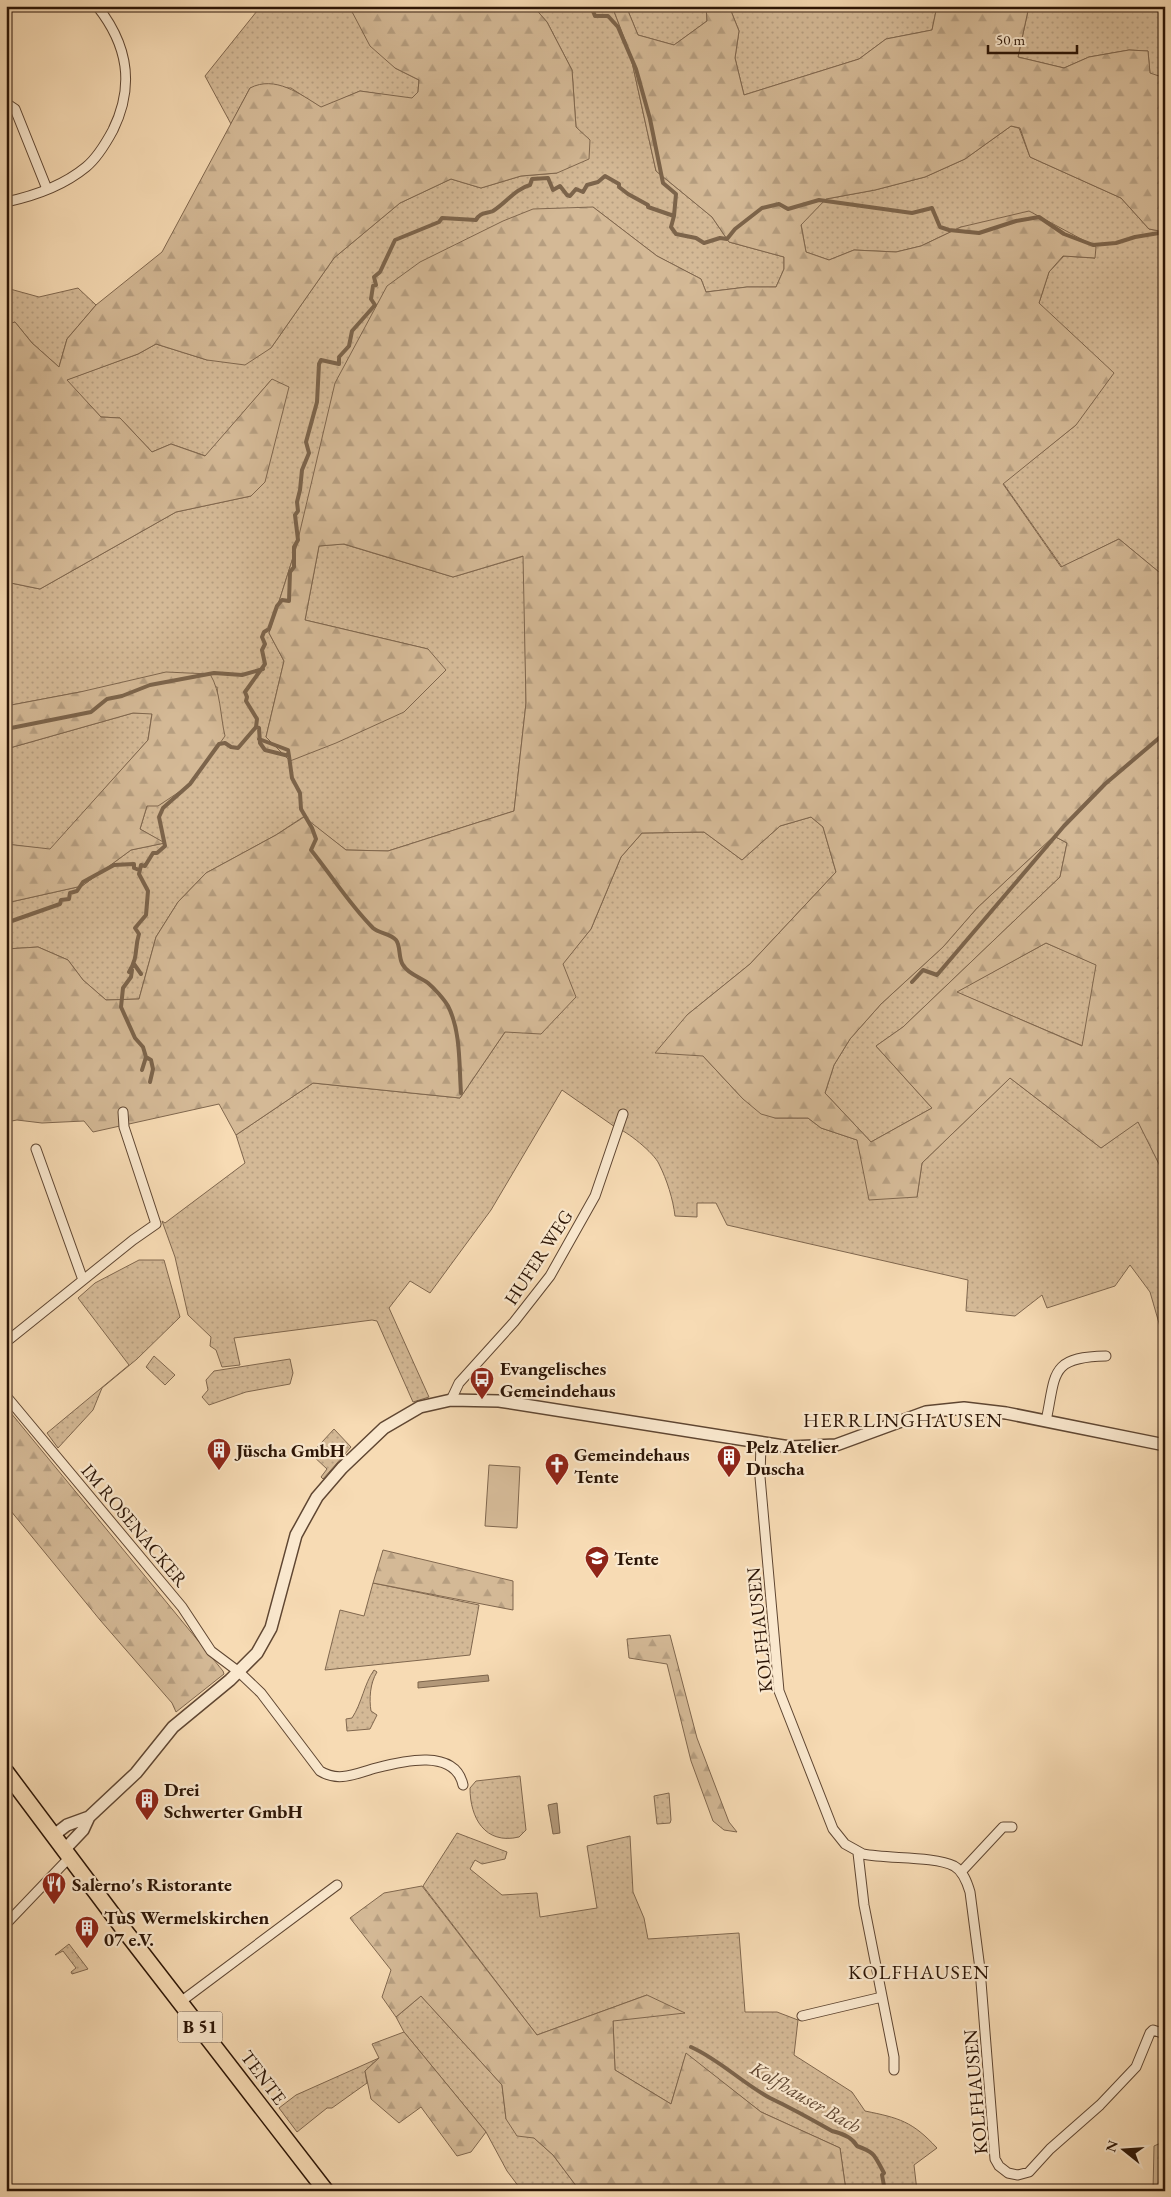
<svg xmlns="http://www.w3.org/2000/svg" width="1171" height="2197" viewBox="0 0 1171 2197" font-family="'EB Garamond',serif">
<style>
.grass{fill:url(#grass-dots);stroke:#80674e}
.forest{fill:url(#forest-firs);stroke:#80674e;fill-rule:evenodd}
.park{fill:#d4b996;stroke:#80674e}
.water{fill:#b29879;stroke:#7c644b}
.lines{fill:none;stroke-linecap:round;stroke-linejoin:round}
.stream{stroke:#7c644b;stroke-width:4}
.minor-casing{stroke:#5f4632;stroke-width:11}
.tertiary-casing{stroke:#5f4632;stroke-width:14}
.primary-casing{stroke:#2c1506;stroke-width:18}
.minor{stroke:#fae8ce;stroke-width:9}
.tertiary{stroke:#fae8ce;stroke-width:11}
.primary{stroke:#f7dbb4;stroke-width:15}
.labels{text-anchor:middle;stroke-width:4.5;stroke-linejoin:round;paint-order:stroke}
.shield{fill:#fae8ce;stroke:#6a5442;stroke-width:1}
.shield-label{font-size:18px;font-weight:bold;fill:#2c1506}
.street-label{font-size:19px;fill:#2c1506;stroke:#fae8ce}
.poi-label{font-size:19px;font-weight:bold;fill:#2c1506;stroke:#fae8ce;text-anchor:start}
.neighbourhood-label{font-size:20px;letter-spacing:1px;fill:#2c1506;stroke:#fae8ce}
.water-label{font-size:20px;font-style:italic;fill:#624934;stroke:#fae8ce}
</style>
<defs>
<pattern id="grass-dots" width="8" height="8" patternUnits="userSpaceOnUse" patternTransform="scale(1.25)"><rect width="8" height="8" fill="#d4b996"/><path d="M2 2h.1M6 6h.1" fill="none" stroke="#b69e80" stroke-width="1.8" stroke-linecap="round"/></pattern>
<pattern id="forest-firs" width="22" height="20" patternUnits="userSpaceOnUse" patternTransform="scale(1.25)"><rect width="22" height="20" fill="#d4b996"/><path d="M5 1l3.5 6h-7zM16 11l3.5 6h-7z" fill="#b69e80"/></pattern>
</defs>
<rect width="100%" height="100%" fill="#f7dbb4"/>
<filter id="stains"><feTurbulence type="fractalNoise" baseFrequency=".004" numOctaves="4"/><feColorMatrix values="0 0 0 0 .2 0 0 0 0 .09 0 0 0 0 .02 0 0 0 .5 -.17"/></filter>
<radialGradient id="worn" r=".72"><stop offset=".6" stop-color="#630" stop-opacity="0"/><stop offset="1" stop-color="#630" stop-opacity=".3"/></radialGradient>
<path class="grass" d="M261,6H349L395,68L419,80L418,92L411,99L360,91L321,108L291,88H250L231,124L205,76Z
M533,6H612L630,53L656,171L712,217L729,242L784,257V269L776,287H747L706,292L701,279L657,256L593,207L296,548L269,633L284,661L266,737L428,649L305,620L319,546L343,544L453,577L524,556L526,703L514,811L388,851L346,850L303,817L276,835L206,873L178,902L156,937L139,999L106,1000L83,980L68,960L38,947L6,949V903L82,886L131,850L164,843L140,829L147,806L219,710L217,687L80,692L6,706V582L40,589L176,512L251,496L272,379L206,456L171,444L152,452L120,418L101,417L66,380L138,354L156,344L207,360L271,348L334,258L400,203L451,179L481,188L521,176L557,173L589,140L576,127L572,70L547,22Z
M626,6H706L707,21L674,45L638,35Z
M729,6H937L932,30L886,39L859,59L744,95L735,58L739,31Z
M1029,6H1165V78L1150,74L1148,51L1129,50L1089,57L1064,68L1018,57Z
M1011,126L1019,128L1030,157L1121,198L1149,229L1165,232V577L1119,539L1062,567L1003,483L1076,425L1039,303L1049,272L1064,256L1095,258L961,227L921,246L896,252L854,250L829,260L806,252L801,224L826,199L875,190L925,177L965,159Z
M78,288L96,305L67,339L59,367L32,343L15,322L6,325V291L10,289L39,297Z
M133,713H152L148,740L50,850L6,844V749Z
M811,817L823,827L836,872L750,964L687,1015L703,1056L743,1099L775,1118H808L821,1128L857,1140L917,1197L922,1163L1010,1078L1101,1148L1138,1121L1165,1176V1344L1150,1292L1130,1265L1115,1286L1047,1308L1042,1295L1015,1316L966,1311L968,1280L727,1225L716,1203H697V1217L675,1216C673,1199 667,1180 659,1164C654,1153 627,1131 615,1127L562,1090L491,1210L430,1293L410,1281L389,1308L429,1397L413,1402L377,1321L372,1320L234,1338L240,1365L222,1367L216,1350L210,1346L211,1337L188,1315L175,1257L162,1221L165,1223L245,1163L236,1135L313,1083L460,1098L505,1032L591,929L621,857L642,833L704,832L742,860L780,826Z
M1054,836L1067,843L1060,877L903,1027L876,1046L932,1108L871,1142L825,1093L834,1065L850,1039L881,1004L943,947L977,908Z
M1046,943L1097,965L1083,1046L956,992Z
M139,1260H164L180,1317L137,1359L102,1388L93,1410L58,1448L47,1433L129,1365L78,1298L95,1283Z
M154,1356L175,1375L165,1385L146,1367Z
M290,1359L293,1373L290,1384L246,1392L209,1405L202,1397L208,1390L206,1380L214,1371Z
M334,1429L351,1447L323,1479L321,1477L327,1469L311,1454Z
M373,1583L479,1605L470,1655L325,1670L340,1610L364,1616Z
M374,1670L377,1672C370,1683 369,1699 371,1711L377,1715L370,1729L347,1731L346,1719L352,1718C362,1703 364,1684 374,1670Z
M520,1776L526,1830L519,1837C485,1845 470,1818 470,1788L476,1781Z
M669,1793L671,1820L670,1823L657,1824L654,1796Z
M457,1833L507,1852L505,1859L482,1864L475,1860L470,1869L502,1895L537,1893L540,1917L597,1908L587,1846L630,1836L633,1892L644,1918L648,1939L739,1933L745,2012H777L798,2020L794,2055L852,2092L865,2111C899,2118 912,2121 937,2148L914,2165L917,2191H846L840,2148L761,2112L686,2054L671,2104L615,2070L613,2020L647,1995L537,2035L423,1886Z
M69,1944L88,1969L72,1974L71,1972L76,1968L63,1951L55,1955Z
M421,1996L502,2085L506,2119L534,2138L553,2155L580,2191H522L507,2171L486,2132L404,2032L396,2017Z
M379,2058L365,2071L367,2083L332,2108H327L297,2132L279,2108L296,2095Z"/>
<path class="forest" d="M349,6H533L547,22L572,70L576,127L590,140L589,159L557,173L521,176L481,188L451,179L400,203L334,258L271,348L245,365L207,360L156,344L138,354L67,380L101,417L120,418L152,452L171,444L205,456L272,379L289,387L265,482L251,496L176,512L40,589L6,582V325L15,322L32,343L59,367L67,339L96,305L162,252L250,88C275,75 300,94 321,107L360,91L412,98L418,92L419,80L395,68L370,46Z
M612,6H626L638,35L674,45L707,21L706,6H729L739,31L735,58L744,95L859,59L886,39L932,30L937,6H1029L1018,57L1064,68L1089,57L1129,50L1148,51L1150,73L1165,78V232L1149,229L1121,198L1030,157L1020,128L1011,126L965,159L925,177L875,190L826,199L801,225L806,252L829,260L854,250L896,252L921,246L961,227L1029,211L1096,247L1095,258L1063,256L1049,272L1039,303L1114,373L1076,425L1003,484L1061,567L1119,539L1165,577V1176L1138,1122L1101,1148L1010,1078L922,1163L917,1197L869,1200L857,1140L821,1128L808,1118H775L761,1114L743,1099L703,1056L655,1053L687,1015L750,964L836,872L823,827L811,817L780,826L742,860L704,832L642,833L621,857L591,929L563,964L576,997L541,1034L505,1032L460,1098L313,1083L236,1135L219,1104L93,1132L84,1121L42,1123L17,1120L6,1122V949L38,947L68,960L83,980L106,1000L139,999L156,937L178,902L206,873L276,835L304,817L346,850L388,851L514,811L526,703L523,556L453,577L344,544L319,546L305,620L428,649L446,670L404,712L336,743L290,761L266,737L284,661L269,633L296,548L335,383L387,286L420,262L503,221L533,209L593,207L657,256L701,279L706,292L747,287H776L784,269V257L729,242L712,217L656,171L630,53ZM1054,836L1067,843L1060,877L903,1027L876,1046L932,1108L871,1142L825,1093L834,1065L850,1039L881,1004L943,947L977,908ZM1046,943L1096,965L1082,1046L957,992Z
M166,672L210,674C221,692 220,715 225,736L191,784L158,806H147L140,829L165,843L131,850L82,886L6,903V844L50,849L148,740L152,714L133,713L6,749V706L80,692Z
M6,1407L223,1671L224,1674L176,1712L172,1703L100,1620L6,1505Z
M383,1550L513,1581V1610L373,1583Z
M670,1635L697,1738L729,1822L737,1832L724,1830L713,1821L691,1761L667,1664L629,1658L627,1639Z
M422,1886L537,2035L647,1995L685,2013L613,2021L615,2070L671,2104L686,2053L761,2112L840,2148L846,2191H580L553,2155L534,2138L517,2136L506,2119L502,2085L421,1996L396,2017L382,1997L391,1970L350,1918L384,1893Z
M404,2032L486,2132L471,2152L457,2156L421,2107L399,2123L371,2099L365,2071L379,2058L372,2044Z
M1165,2141V2191H1153L1154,2146Z"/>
<path class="park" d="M489,1465L520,1467L517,1528L485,1526Z"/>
<path class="water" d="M488,1675L489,1681L418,1688V1682Z
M557,1803L560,1833L553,1834L548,1805Z"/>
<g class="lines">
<path class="stream" d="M591,6L595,16H608L618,27L636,69L650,119L663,183L676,194L674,216
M256,727L259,728L260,743L265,750L289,756L292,778L300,793L301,809L312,828L316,839L311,850C332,876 349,904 373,928C380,934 390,933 396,940C401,946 398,958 403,965C408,974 420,977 428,983C434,988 444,999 448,1006C461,1031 459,1066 461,1093
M6,729L91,712L107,699L122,696L150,685L214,673L242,675L263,669
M259,739L288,750L289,756
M6,923L60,904L61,900L69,899L70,893L77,891L83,882L114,865L134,864V868L139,870
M134,964L141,974
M132,970L131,977L123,988L121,1007L135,1038L143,1047L146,1057L142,1070
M129,972C139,955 134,950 139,934L135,928L146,915L148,891L139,874L141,865L145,866L153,853H157L165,846L159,817L163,808L190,784L219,744L225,743L231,747L238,748L256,727L257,719L246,701L247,697L245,692L265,664L262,650L265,644L262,637L264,632L269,629L277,606L282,600L289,601L290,572L294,567V547L298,540L295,515L298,511L297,502L300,490L302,470L309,453L306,442L317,402L319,364L321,360L339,364V357L349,346L352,331L375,305L371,299L373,286L376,285L374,277L380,272L395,240L439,222L442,218L476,220C480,212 486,214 493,211C506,203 515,189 530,185L532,179L548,178L553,190L560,186L567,195L570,196L576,189L583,192L587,185L598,182L605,176L619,184V187L628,194L648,205V207L674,216L671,227L676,234L696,238L704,243L720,238L727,239L735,229L762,208L779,204L788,209L819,200L912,213L932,208L940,227L949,230L979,233L1016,221L1039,217L1064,234L1093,245L1116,243L1135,237L1165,232
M912,982L923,970L937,975L1064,826L1105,784L1165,733
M146,1057L151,1060L153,1069L150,1082
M691,2047C720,2060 742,2083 770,2098C791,2108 811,2119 832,2131C841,2133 852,2137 857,2146C876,2153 874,2155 884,2173L882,2175L885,2191"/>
<defs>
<path id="minor" d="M6,103L15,109L47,189
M6,202C34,196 63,186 86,167C97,158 106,143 113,130C135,85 128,45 97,6
M36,1149L83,1280
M6,1342L133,1240L156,1224L124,1127L123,1112
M6,1396L182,1607L211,1651L239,1672L261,1693L320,1771C339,1783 357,1773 376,1768C403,1761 455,1748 463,1785
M451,1400L459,1383L514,1322L550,1276L595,1196L623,1114
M1046,1421C1056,1374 1049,1357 1106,1356
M761,1443L760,1477L779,1691L833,1829L845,1844L863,1854C887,1859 934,1856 954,1866C963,1871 967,1882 970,1892L980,1969L995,2159L999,2166L1008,2173L1018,2175L1029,2172L1050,2149L1100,2105L1136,2067L1150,2033L1153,2030L1165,2034
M858,1853L864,1905L894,2057V2070
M961,1872L1003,1827H1012
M6,1924L70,1857
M179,2003L337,1885
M802,2016L882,1997"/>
<path id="tertiary" d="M54,1835L67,1825L89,1817
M65,1849L83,1830L89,1817L136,1773L173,1727L230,1680L257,1653L271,1628L296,1535L317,1497L342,1468L384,1428L420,1407L451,1400L499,1401L790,1447L836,1445L926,1412L964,1408L1006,1413L1165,1445"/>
<path id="primary" d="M6,1772L125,1931L326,2191"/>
</defs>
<use href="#minor" class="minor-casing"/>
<use href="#tertiary" class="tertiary-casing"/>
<use href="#primary" class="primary-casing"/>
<use href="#minor" class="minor"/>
<use href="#tertiary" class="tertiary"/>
<use href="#primary" class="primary"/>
</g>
<defs>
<symbol id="bus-pin" viewBox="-11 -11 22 30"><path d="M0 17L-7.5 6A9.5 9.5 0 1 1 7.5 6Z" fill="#8f2418" stroke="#fae8ce"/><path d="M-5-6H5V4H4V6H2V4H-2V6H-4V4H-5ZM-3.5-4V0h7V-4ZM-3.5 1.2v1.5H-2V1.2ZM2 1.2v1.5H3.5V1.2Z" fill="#fff"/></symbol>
<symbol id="building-pin" viewBox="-11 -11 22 30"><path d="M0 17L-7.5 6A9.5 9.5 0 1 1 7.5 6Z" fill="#8f2418" stroke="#fae8ce"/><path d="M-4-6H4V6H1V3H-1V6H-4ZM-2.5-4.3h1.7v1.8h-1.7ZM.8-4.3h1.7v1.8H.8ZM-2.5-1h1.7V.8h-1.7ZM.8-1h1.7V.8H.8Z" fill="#fff"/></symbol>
<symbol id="church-pin" viewBox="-11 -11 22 30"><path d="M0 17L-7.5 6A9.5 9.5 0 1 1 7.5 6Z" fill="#8f2418" stroke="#fae8ce"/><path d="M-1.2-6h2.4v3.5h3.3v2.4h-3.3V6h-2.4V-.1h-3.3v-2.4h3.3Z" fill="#fff"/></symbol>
<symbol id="school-pin" viewBox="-11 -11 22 30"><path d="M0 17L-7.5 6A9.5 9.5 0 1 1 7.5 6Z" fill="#8f2418" stroke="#fae8ce"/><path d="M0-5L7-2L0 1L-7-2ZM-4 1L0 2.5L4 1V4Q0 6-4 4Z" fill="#fff"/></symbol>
<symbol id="restaurant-pin" viewBox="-11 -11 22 30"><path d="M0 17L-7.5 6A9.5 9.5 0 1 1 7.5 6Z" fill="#8f2418" stroke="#fae8ce"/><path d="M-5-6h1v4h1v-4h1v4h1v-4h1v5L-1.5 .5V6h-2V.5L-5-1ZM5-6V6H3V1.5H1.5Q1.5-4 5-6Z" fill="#fff"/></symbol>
</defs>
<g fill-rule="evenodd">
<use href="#bus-pin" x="468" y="1365" width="28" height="38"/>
<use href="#building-pin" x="205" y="1436" width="28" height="38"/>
<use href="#building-pin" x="715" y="1443" width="28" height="38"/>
<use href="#church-pin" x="543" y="1451" width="28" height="38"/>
<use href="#school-pin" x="583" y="1544" width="28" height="38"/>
<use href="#building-pin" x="133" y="1786" width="28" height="38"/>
<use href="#restaurant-pin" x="40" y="1870" width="28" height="38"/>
<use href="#building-pin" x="73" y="1914" width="28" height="38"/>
</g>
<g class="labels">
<rect class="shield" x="177.5" y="2011.5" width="45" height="31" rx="4"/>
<g class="shield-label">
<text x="200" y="2033">B 51</text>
</g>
<g class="street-label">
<text transform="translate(538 1257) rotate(-57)" y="7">HUFER WEG</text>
<text transform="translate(135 1525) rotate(50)" y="7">IM ROSENACKER</text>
<text transform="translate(759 1630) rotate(-96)" y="7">KOLFHAUSEN</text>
<text transform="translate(264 2077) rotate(53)" y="7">TENTE</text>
<text transform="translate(975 2092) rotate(-95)" y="7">KOLFHAUSEN</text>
</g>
<g class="poi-label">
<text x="500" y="1375">Evangelisches<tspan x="500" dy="22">Gemeindehaus</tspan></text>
<text x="746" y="1453">Pelz Atelier<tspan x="746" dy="22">Duscha</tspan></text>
<text x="236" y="1457">Jüscha GmbH</text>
<text x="574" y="1461">Gemeindehaus<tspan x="574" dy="22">Tente</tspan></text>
<text x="614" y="1565">Tente</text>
<text x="164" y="1796">Drei<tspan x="164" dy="22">Schwerter GmbH</tspan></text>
<text x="72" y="1891">Salerno's Ristorante</text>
<text x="104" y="1924">TuS Wermelskirchen<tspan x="104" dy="22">07 e.V.</tspan></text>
</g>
<g class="neighbourhood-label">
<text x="903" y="1427">HERRLINGHAUSEN</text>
<text x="919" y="1979">KOLFHAUSEN</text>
</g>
<g class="water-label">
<text transform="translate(806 2097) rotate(30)" y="7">Kolfhauser Bach</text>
</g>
</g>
<rect width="1171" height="2197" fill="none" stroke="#f7dbb4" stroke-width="25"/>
<rect x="8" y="8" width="1156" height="2182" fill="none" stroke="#2c1506" stroke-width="2.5"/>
<rect x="12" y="12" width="1146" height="2172" fill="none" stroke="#2c1506"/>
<g transform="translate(1124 2150) rotate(287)" stroke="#fae8ce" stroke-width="4" paint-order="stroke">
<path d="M0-4L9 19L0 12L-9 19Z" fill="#2c1506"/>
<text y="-8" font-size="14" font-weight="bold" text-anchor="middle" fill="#2c1506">N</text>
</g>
<path d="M988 45v8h89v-8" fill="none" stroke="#2c1506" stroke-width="2.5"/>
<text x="996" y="45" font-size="15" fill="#2c1506" stroke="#fae8ce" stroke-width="4" paint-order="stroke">50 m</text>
<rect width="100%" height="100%" filter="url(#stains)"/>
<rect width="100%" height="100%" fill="url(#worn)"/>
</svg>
